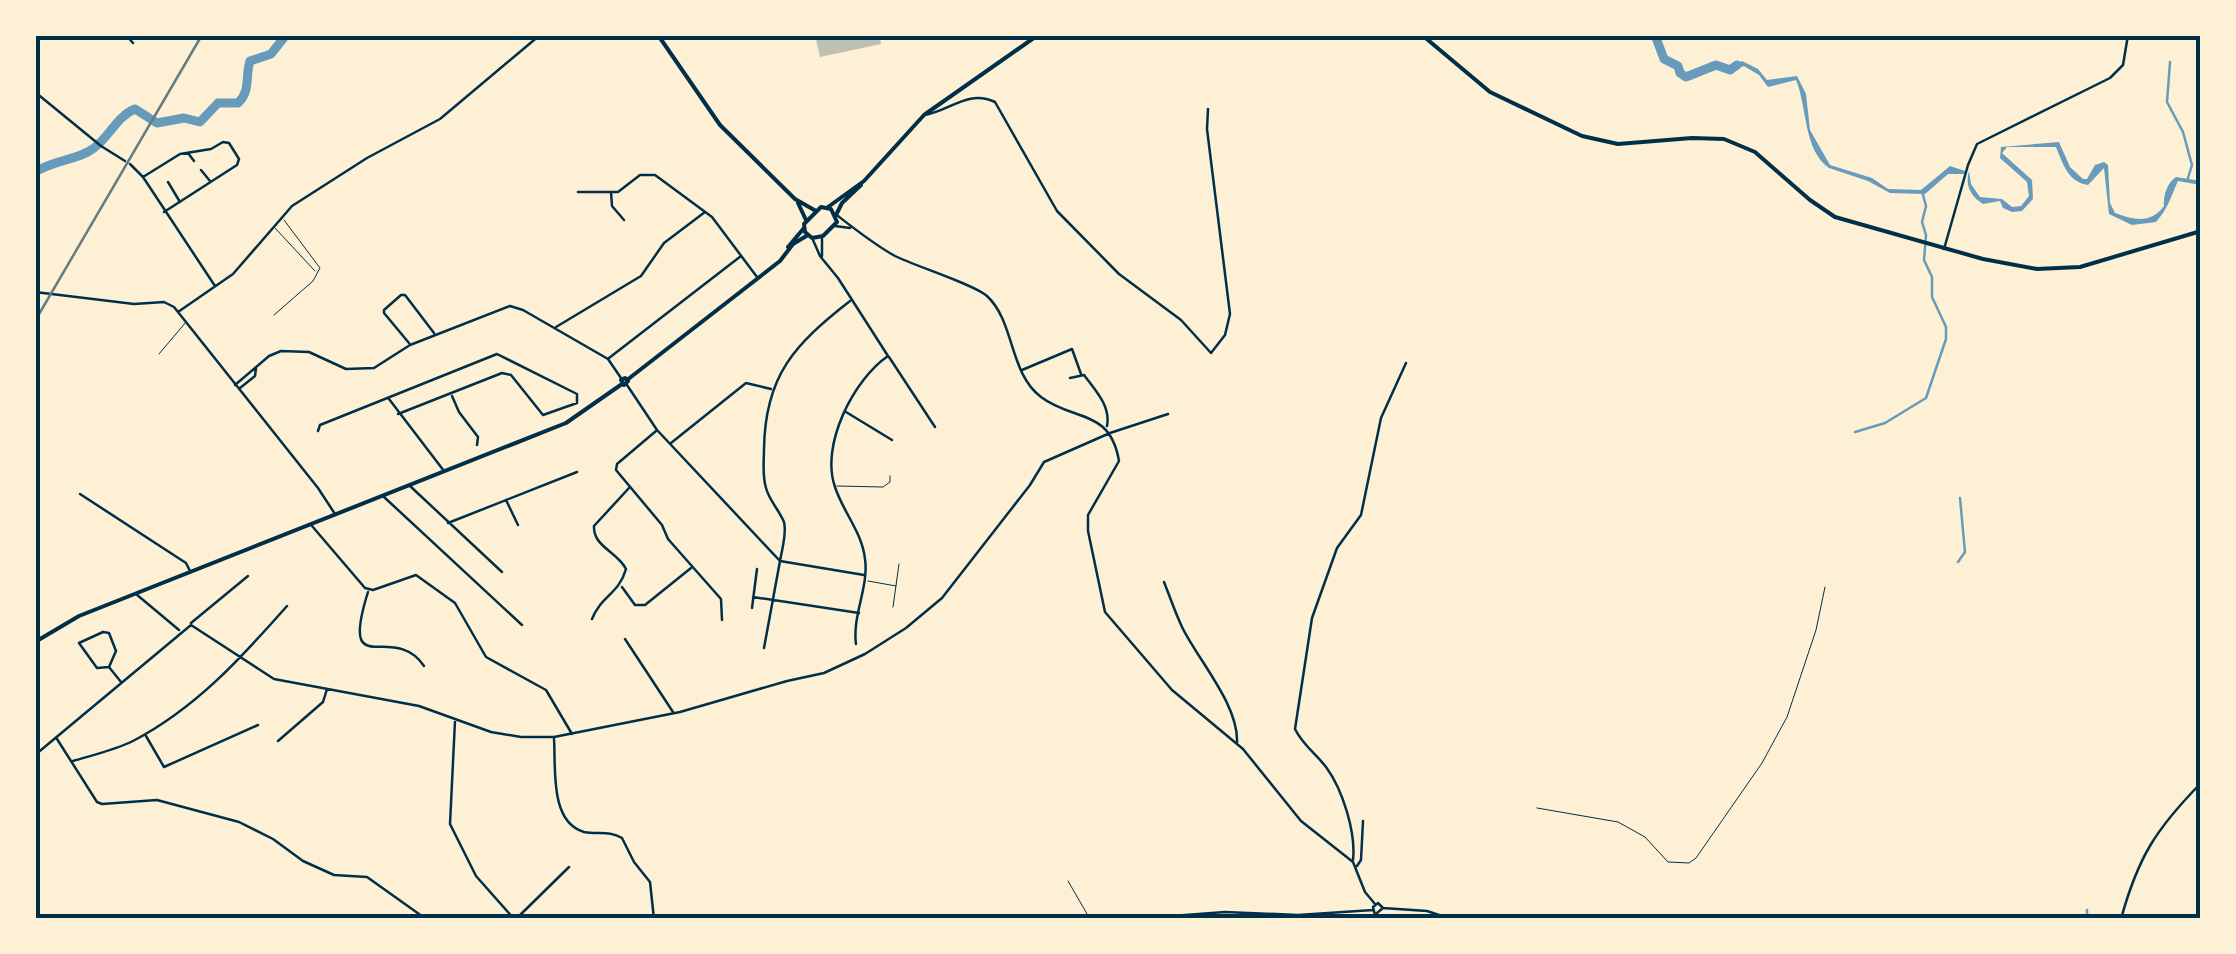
<svg xmlns="http://www.w3.org/2000/svg" width="2236" height="954" viewBox="0 0 2236 954" font-family="'Varela Round',sans-serif">
<style>
.water{fill:#669bbc}
.lines{fill:none;stroke-linecap:round;stroke-linejoin:round}
.stream{stroke:#669bbc;stroke-width:2.5}
.river{stroke:#669bbc;stroke-width:9}
.building{fill:#bec0b2}
.path{stroke:#003049;stroke-width:1}
.service{stroke:#003049;stroke-width:1}
.minor{stroke:#003049;stroke-width:2.5}
.tertiary{stroke:#003049;stroke-width:2.5}
.secondary{stroke:#003049;stroke-width:4}
.primary{stroke:#003049;stroke-width:4}
.rail{stroke:#657d81;stroke-width:2.5}
.neatline{fill:none;stroke:#003049;stroke-width:4}
</style>
<rect width="100%" height="100%" fill="#fdf0d5"/>
<path class="water" d="M1742,61L1758,69L1767,80L1797,76L1806,94L1810,130L1830,165L1872,178L1888,189L1921,190L1950,166L1965,171L1964,174H1948L1925,194L1890,193L1868,181L1829,168C1803,150 1807,105 1796,80L1768,87L1759,75L1744,66L1729,72L1728,67Z
M2059,142L2070,167L2083,179H2087L2095,165L2104,162L2108,165L2110,203L2115,213C2134,220 2151,224 2164,206C2163,196 2167,183 2176,177L2201,181V185L2178,181C2171,196 2168,209 2156,222L2132,225L2109,214L2104,168L2088,185C2068,182 2063,164 2056,147H2007L2002,153L2032,180L2033,199L2022,211L2012,212L2003,208L2000,201L1983,204C1970,196 1965,185 1969,171L1971,184L1980,197L2002,199L2012,207L2021,206L2029,196L2027,182L2000,158L2001,147Z"/>
<g class="lines">
<path class="stream" d="M2170,62L2167,102L2183,132L2192,165L2188,178
M1855,432L1885,423L1926,398L1946,339V327L1932,297V277L1924,260L1926,235L1922,222L1926,206L1922,191
M1958,562L1965,552L1960,498
M2087,919V910"/>
<path class="river" d="M1655,35L1664,59L1678,66L1680,73L1686,77L1716,65L1730,70L1737,65
M35,172C56,159 79,160 94,148C110,136 117,116 135,109L157,123L184,118L200,122L218,103H238C251,91 245,76 250,61L271,54L286,35"/>
</g>
<path class="building" d="M815,35H879L881,44L820,57Z"/>
<g class="lines">
<path class="path" d="M1537,808L1618,822L1645,837L1668,862L1689,863L1696,858L1762,763L1787,717L1816,630L1825,587"/>
<path class="service" d="M275,228L315,271
M274,315L313,281L320,268L284,220
M159,354L186,322
M837,486L883,487L890,482V476
M868,581L896,586
M893,607L899,564
M1068,881L1090,919"/>
<path class="minor" d="M126,35L133,43
M35,92L101,146L125,161
M924,115C949,112 967,89 995,102L1057,211L1119,274L1181,320L1211,353L1225,335L1230,314L1207,129L1208,109
M188,153L194,161
M130,164L143,177L215,286
M201,170L210,181
M143,177L180,154L211,149L223,142L229,143L239,159L237,165L164,212
M168,182L180,202
M578,192H618L640,175H655L712,217L757,277
M611,192L612,206L624,220
M838,216C856,230 875,245 895,256C915,266 973,284 987,296C1015,322 1009,373 1041,397C1074,422 1110,408 1119,461L1088,515V531L1105,612L1172,690L1243,749L1301,821L1353,862L1365,892L1375,904
M835,226L850,228
M813,240L820,256L838,278L888,356C854,379 820,445 835,487C843,512 862,532 865,559C869,587 852,616 856,644
M822,256V239
M35,292L134,304L164,302L174,307L318,488L335,514
M850,301C795,344 765,375 764,449C764,461 762,475 766,488C769,500 779,510 784,522C787,533 782,549 780,561L864,575
M178,312L233,274L292,206L367,158L440,119L540,35
M556,327L641,276L664,243L705,212
M409,343L384,313V310L401,295H405L434,333
M889,357L935,427
M609,358L741,256
M1022,370L1072,349L1081,374
M1070,378L1084,375C1095,390 1111,406 1107,426
M235,385L269,356L281,351L309,352L346,369L374,368L410,345L510,306L523,310L608,359L621,378
M627,385L657,430L780,561L764,648
M240,388L255,376L256,368
M452,396L459,412L478,437L477,445
M389,399L444,471
M846,412L892,440
M318,431L320,425L497,354L577,394V403L543,415L511,375L502,373L398,414
M656,431L617,464L616,470L662,525L668,539L721,599L722,620
M671,443L746,383L771,389
M410,486L502,572
M80,494L186,563L190,571
M384,497L522,625
M506,500L518,525
M448,523L577,472
M312,526L365,588L373,590L416,575L455,603L486,657L546,690L572,734
M1164,582C1170,597 1175,612 1182,627C1198,660 1239,705 1237,743
M622,587L635,605H645L691,568
M368,592C339,685 393,620 424,666
M136,594L179,630
M753,597L859,613
M752,608L757,569
M592,619C601,596 619,594 626,569C618,552 593,547 594,526L629,488
M191,623L248,576
M625,639L673,712
M109,667L116,651L109,633L103,632L79,643L97,668L109,667L121,682
M455,721L450,824L476,876L514,919
M146,736L164,767L258,725
M57,739L97,802L102,804L157,800L239,822L273,839L303,861L334,875L367,877L426,919
M554,739C556,766 549,822 584,832C598,835 609,830 622,838L634,862L650,882L654,919
M278,741L323,702L327,689
M35,755L191,625L274,679L419,706L491,732L521,737H554L680,712L787,681L824,673L865,654L906,628L942,598L1030,485L1044,462L1110,433L1168,414
M73,761C93,755 115,750 133,741C196,708 241,658 287,606
M1353,860C1356,833 1343,790 1326,767C1316,754 1302,744 1295,729L1312,618L1337,548L1361,515L1381,418L1406,363
M1357,866L1361,860L1363,821
M1383,908L1427,911L1451,919
M516,919L569,867
M1132,919L1225,912L1298,915L1373,910
M1376,919L1373,907L1378,903L1383,908L1377,913"/>
<path class="tertiary" d="M1944,249L1968,165L1977,144L2110,78L2123,65L2128,35
M2121,919C2138,857 2156,829 2201,783"/>
<path class="secondary" d="M658,35L720,125L795,199L816,211
M798,203L806,220"/>
<path class="primary" d="M1422,35L1490,92L1582,136L1618,144L1692,138L1724,139L1755,152L1810,200L1835,217L1983,259L2037,269L2080,267L2201,231
M821,207L831,209L837,222L823,236L812,238L805,232L804,224Z
M828,207L864,181L924,115L1038,35
M836,215L842,203L861,185
M788,247L804,228
M625,378L628,381L624,385L621,380Z
M627,380L780,261L793,244L808,235
M35,642L79,616L566,423L622,384"/>
<path class="rail" d="M35,321L202,35"/>
</g>
<rect width="2236" height="954" fill="none" stroke="#fdf0d5" stroke-width="75"/>
<rect x="38" y="38" width="2160" height="878" class="neatline"/>
</svg>
